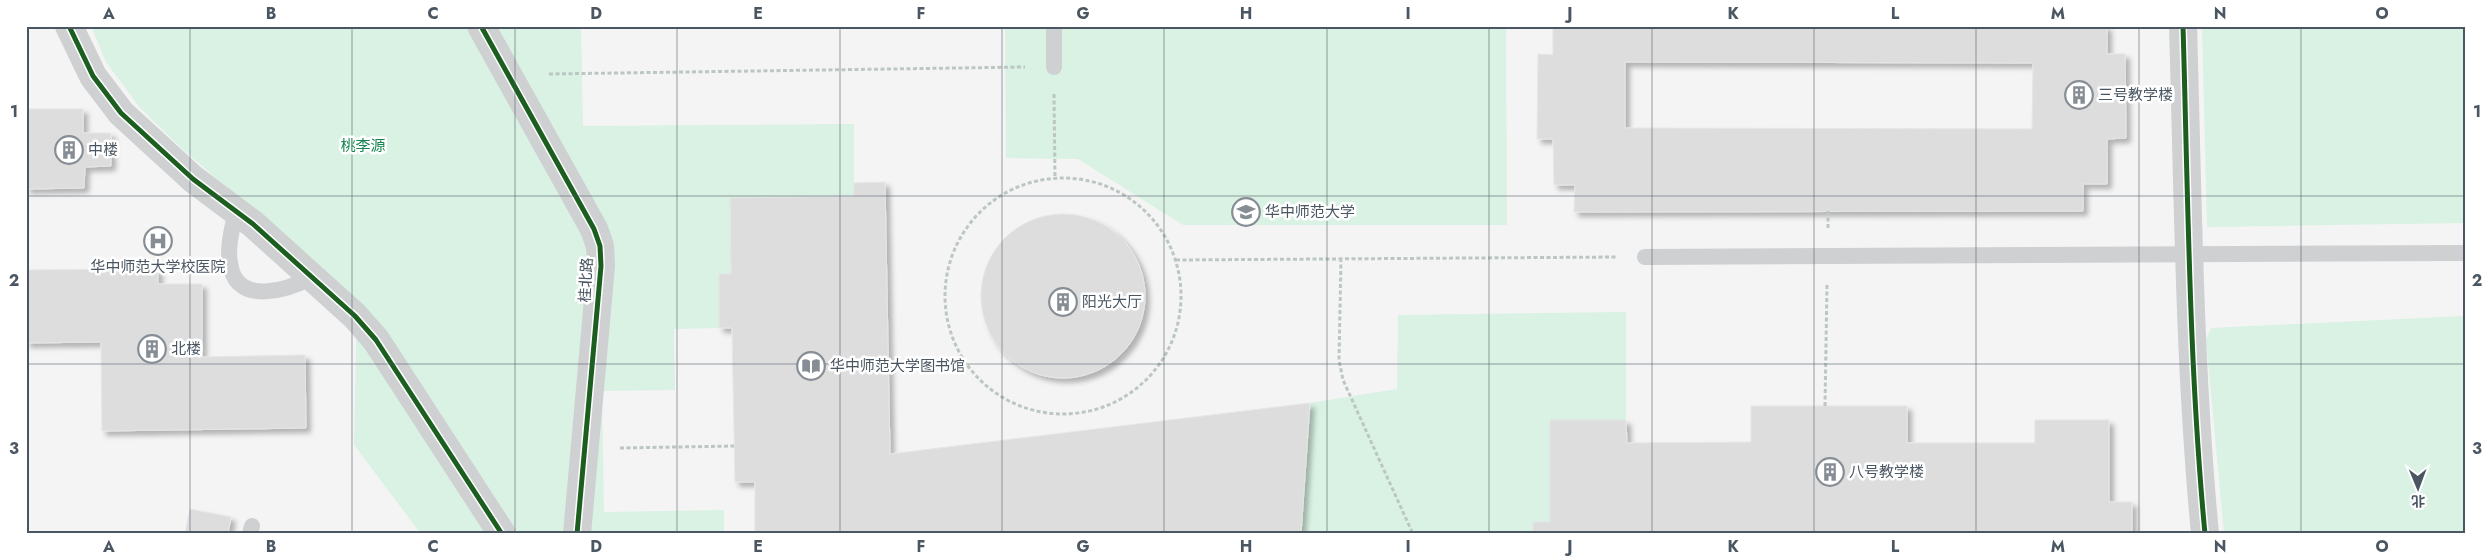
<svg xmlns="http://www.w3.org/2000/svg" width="2491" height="560" viewBox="0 0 2491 560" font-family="Jost,'Noto Sans SC',sans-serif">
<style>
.green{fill:#d9f2e3}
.building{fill:#ddddde;stroke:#e5e6e7;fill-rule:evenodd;filter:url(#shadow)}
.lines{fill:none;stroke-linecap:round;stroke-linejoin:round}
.path{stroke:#bcc7c4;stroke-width:3;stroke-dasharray:4 2.5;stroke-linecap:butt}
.lane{stroke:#ced0d2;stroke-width:16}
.street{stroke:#ced0d2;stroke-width:28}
.cycleway-casing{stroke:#fff;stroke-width:8}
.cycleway{stroke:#1b5e20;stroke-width:5}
.grid{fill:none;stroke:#4a5661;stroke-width:1;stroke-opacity:0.55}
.labels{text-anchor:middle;stroke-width:5;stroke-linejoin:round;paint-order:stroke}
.poi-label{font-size:15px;fill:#4a5661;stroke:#fff;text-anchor:start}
.park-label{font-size:15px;fill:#17864f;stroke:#fff}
.street-label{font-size:15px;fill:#4a5661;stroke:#fff}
.neatline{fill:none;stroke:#4a5661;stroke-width:2}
.grid-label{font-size:16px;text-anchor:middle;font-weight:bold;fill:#4a5661}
</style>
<defs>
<filter id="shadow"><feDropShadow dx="4.5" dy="4.5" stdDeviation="2.5" flood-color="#0004"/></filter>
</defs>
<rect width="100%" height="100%" fill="#f4f4f4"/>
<path class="green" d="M91,26H581L583,126L854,124V196L730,198L731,274H719V328L674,329L675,390L602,391L604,512L724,510V534H421L354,445L357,300L180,147L140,108L106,62Z
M1005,26H1506L1507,225H1183L1078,159L1006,158Z
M2202,26H2465V223L2207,227Z
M1626,312V420H1550V522H1533V534H1301L1310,403L1397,389L1398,315Z
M2465,316V534H2224L2206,340L2211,328Z"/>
<path class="building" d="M1553,26H2107V54H2125L2126,138L2107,139V184H2083V211L1574,212L1575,185H1554L1553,139H1537L1538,54L1553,55ZM1625,62L2033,63L2032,129L1625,128Z
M26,109H83V133H111V166L85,167L84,188L26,189Z
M885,182L890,454L1310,403L1301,534H755V482H735L732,328H719V274H731L730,198L854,196V183Z
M981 296a82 82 0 1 1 164 0a82 82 0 1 1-164 0Z
M158,269V284H202V357L305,355L306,428L102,431L101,342L26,343V270Z
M1751,406H1907V443H2035V420H2109V502H2132V534H1533V522H1550V420H1626L1627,443L1751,442Z
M190,509L231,517L228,534H185Z"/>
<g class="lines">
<path class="path" d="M549,74L1025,67
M1054,94L1055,178
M945 296a118 118 0 1 1 236 0a118 118 0 1 1-236 0Z
M1828,228V211
M1341,258L1339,360L1343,380L1413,534
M1176,260L1617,257
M1825,406L1827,284
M620,448L734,446"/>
<path class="lane" d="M1054,67V26
M236,211C232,229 226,250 231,268C239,305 288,290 310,278
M1645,257L2465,253
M250,534L252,526"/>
<path class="street" d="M69,26L93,76L121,113L193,179L253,224L355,316L376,340L502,534
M481,26L594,229L600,246L601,266L577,534
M2183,26C2188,196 2189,365 2205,534"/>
<defs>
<path id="cycleway" d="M69,26L93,76L121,113L193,179L253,224L355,316L376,340L502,534
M481,26L594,229L600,246L601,266L577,534
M2183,26C2188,196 2189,365 2205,534"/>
</defs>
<use href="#cycleway" class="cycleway-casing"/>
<use href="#cycleway" class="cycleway"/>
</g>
<path class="grid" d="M190,26V534M352,26V534M515,26V534M677,26V534M840,26V534M1002,26V534M1164,26V534M1327,26V534M1489,26V534M1652,26V534M1814,26V534M1976,26V534M2139,26V534M2301,26V534M26,196H2465M26,364H2465"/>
<defs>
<symbol id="building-ring" viewBox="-11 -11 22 22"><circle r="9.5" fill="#fff" stroke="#868d94" stroke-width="1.5"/><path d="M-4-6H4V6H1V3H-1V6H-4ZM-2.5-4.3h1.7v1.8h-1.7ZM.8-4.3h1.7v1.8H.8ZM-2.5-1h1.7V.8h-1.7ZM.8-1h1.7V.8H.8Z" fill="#868d94"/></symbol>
<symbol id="university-ring" viewBox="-11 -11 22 22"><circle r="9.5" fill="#fff" stroke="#868d94" stroke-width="1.5"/><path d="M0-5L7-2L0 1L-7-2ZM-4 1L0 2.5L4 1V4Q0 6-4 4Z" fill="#868d94"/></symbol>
<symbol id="hospital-ring" viewBox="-11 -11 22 22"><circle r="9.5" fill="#fff" stroke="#868d94" stroke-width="1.5"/><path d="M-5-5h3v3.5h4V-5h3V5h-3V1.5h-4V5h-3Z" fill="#868d94"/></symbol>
<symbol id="library-ring" viewBox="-11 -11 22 22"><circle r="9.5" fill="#fff" stroke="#868d94" stroke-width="1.5"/><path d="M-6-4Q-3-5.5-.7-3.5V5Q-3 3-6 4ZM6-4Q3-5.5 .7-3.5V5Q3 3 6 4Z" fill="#868d94"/></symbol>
</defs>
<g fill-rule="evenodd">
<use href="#building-ring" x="2063" y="79" width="32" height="32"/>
<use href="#building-ring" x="53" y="134" width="32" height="32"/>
<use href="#university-ring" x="1230" y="196" width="32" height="32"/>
<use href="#hospital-ring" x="142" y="225" width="32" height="32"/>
<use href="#building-ring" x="1047" y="286" width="32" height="32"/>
<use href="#building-ring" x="136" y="333" width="32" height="32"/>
<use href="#library-ring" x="795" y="350" width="32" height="32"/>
<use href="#building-ring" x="1814" y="456" width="32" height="32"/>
</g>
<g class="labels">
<g class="poi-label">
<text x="2098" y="100">三号教学楼</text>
<text x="88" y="155">中楼</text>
<text x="1265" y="217">华中师范大学</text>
<text x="158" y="272" text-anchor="middle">华中师范大学校医院</text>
<text x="1082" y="307">阳光大厅</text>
<text x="171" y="354">北楼</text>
<text x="830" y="371">华中师范大学图书馆</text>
<text x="1849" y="477">八号教学楼</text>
</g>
<g class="park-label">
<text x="363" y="151">桃李源</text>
</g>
<g class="street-label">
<text transform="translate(586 280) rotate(-87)" y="5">桂北路</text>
</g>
</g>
<rect width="2491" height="560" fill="none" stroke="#ffffff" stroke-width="55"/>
<g transform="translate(2418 488) rotate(179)" stroke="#ffffff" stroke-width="4" paint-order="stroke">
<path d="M0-4L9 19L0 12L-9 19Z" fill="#4a5661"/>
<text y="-8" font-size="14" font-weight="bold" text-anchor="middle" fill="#4a5661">北</text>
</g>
<rect x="28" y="28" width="2436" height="504" class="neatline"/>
<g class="grid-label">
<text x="109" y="19">A</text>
<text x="271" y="19">B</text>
<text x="433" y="19">C</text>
<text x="596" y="19">D</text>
<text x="758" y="19">E</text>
<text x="921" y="19">F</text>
<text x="1083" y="19">G</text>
<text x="1246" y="19">H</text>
<text x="1408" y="19">I</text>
<text x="1570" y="19">J</text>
<text x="1733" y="19">K</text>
<text x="1895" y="19">L</text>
<text x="2058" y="19">M</text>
<text x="2220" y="19">N</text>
<text x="2382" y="19">O</text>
<text x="14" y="117">1</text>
<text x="2477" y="117">1</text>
<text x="14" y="286">2</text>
<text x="2477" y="286">2</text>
<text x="14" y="454">3</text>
<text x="2477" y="454">3</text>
<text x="109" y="552">A</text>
<text x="271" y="552">B</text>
<text x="433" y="552">C</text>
<text x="596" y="552">D</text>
<text x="758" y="552">E</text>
<text x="921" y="552">F</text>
<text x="1083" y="552">G</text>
<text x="1246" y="552">H</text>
<text x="1408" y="552">I</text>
<text x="1570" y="552">J</text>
<text x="1733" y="552">K</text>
<text x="1895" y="552">L</text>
<text x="2058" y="552">M</text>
<text x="2220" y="552">N</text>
<text x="2382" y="552">O</text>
</g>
</svg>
